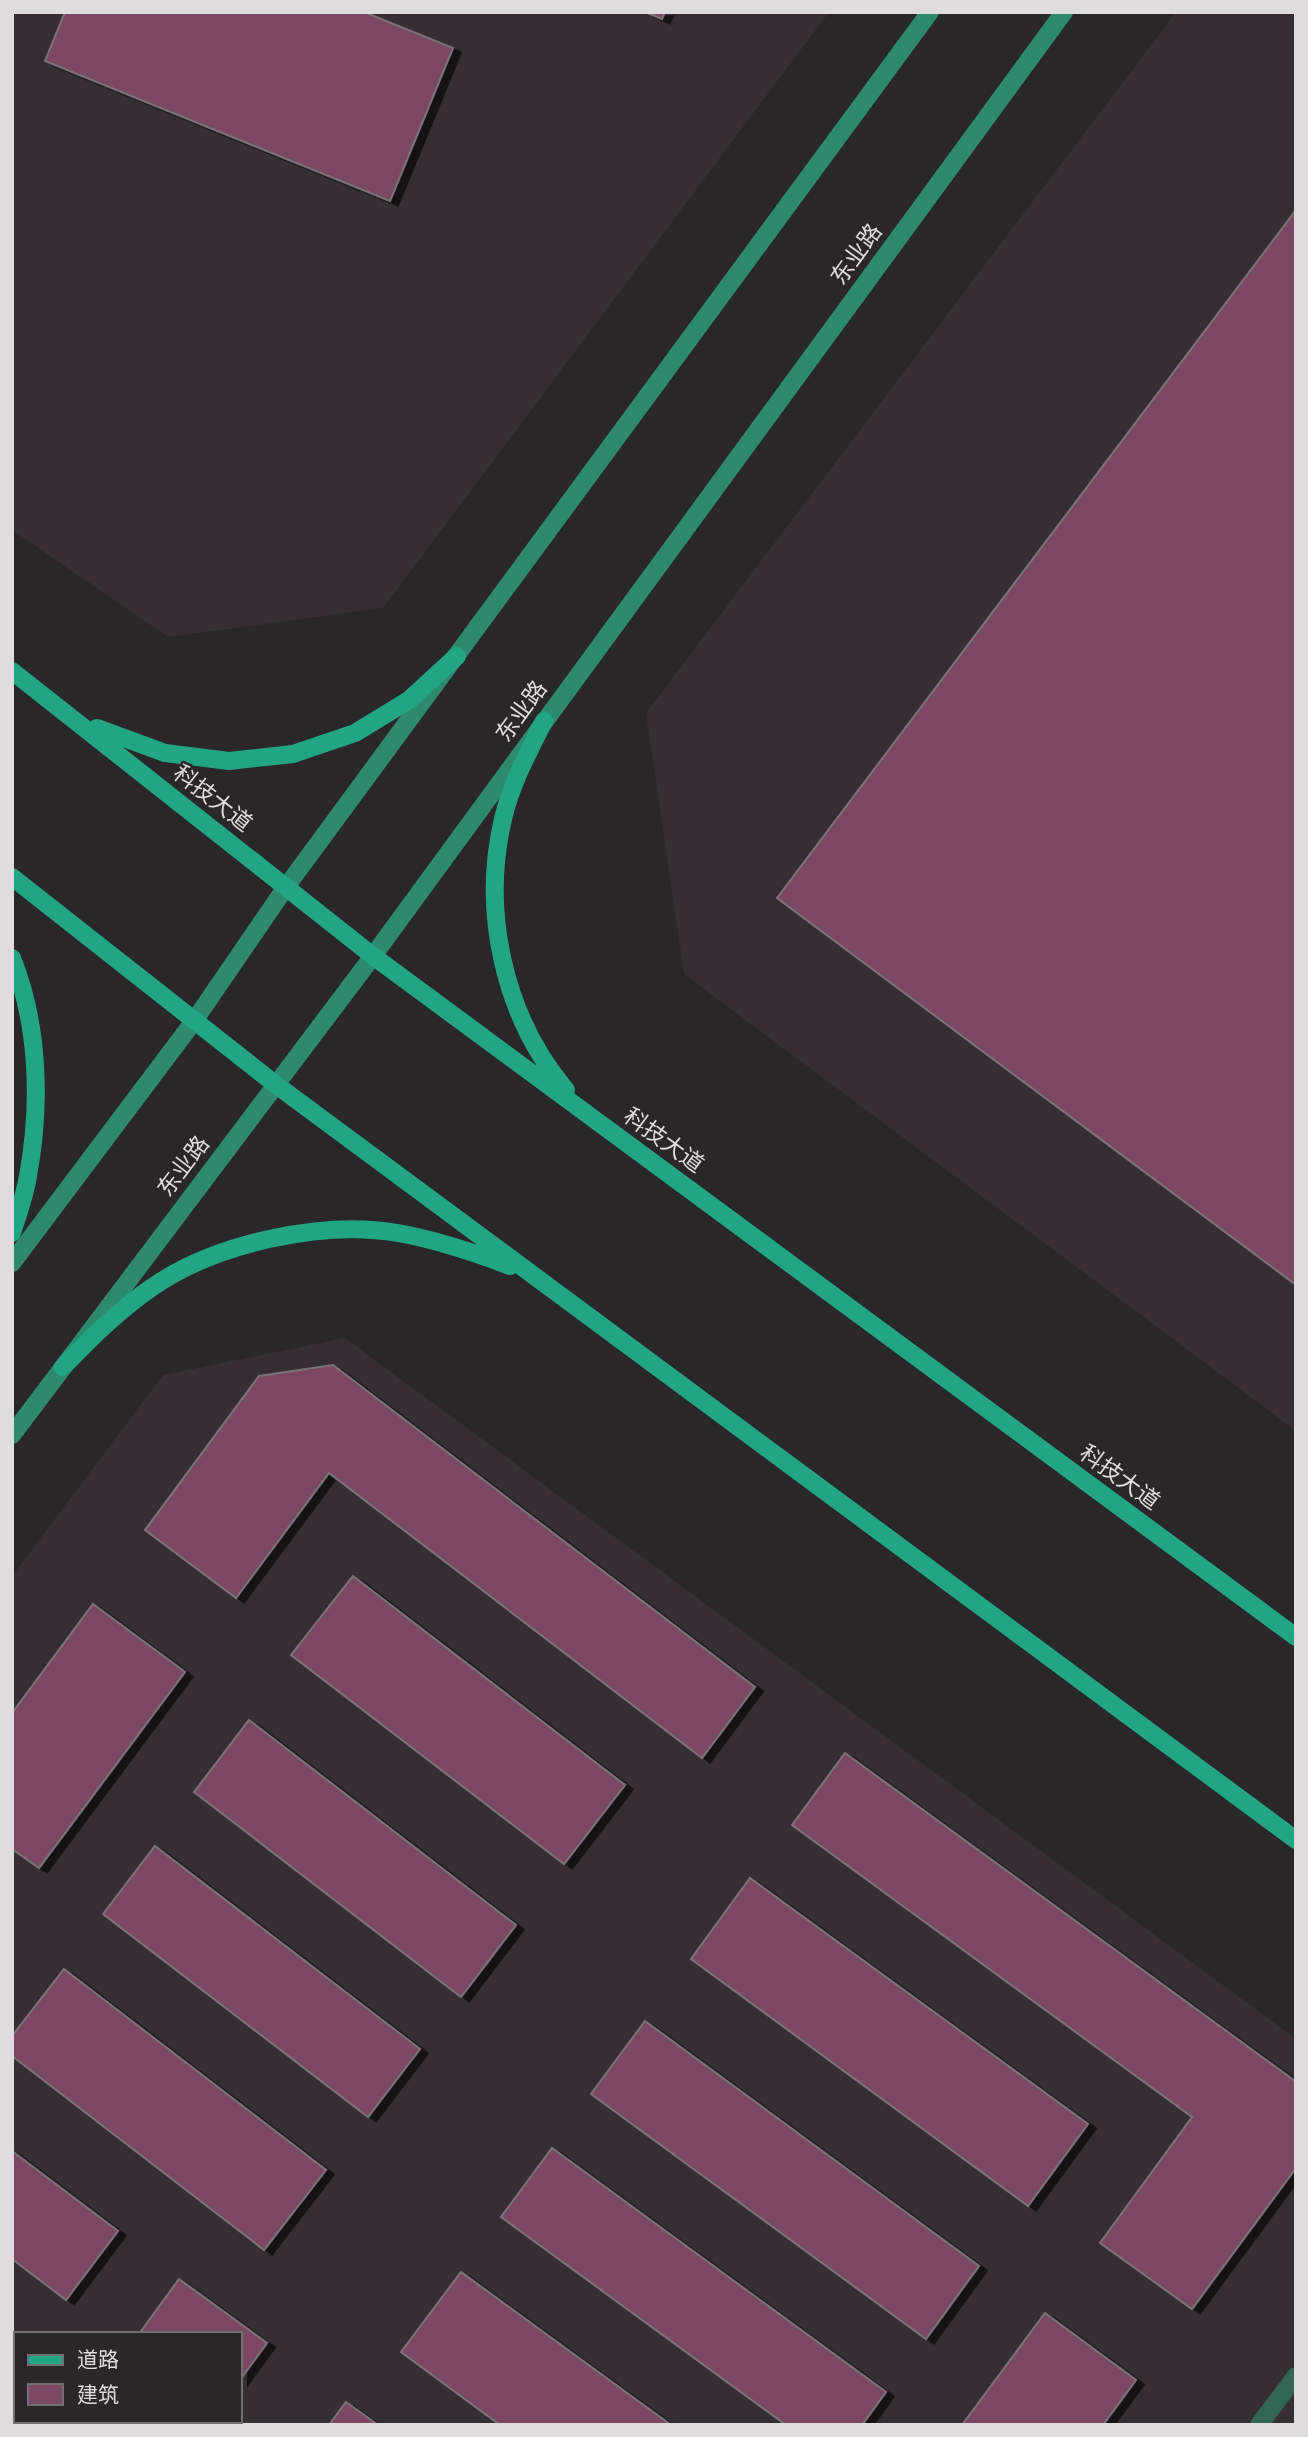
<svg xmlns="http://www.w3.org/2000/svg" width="1308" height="2437" viewBox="0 0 1308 2437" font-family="Barlow,'Noto Sans SC',sans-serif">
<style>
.built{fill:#372e33;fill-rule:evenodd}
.building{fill:#7c4763;stroke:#787476;stroke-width:2;filter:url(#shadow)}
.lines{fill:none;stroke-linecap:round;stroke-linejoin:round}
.street{stroke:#326755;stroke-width:18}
.secondary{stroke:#2e8a6e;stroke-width:18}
.primary{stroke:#22a582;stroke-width:18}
.labels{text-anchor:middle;stroke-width:5;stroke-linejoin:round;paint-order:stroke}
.street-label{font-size:23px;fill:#dfdcdd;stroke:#2a2728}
</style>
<defs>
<filter id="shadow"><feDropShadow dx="8" dy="4.5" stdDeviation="0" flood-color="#0009"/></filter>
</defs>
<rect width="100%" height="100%" fill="#2a2728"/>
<path class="built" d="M12,12H829L383,608L168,637L12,530Z
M1176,12H1296V1431L684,974L646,713Z
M345,1338L1296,2039V2425H12V1576L163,1375ZM16,2334H240V2421H16Z"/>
<path class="building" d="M65,12H364L453,48L390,201L45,61Z
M645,12H665L662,19Z
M1296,210V1285L777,898Z
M333,1365L755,1687L702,1758L329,1473L236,1598L145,1530L259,1376Z
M353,1576L625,1785L564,1864L291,1655Z
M93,1604L185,1672L39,1868L12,1849V1713Z
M249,1720L516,1925L461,1997L194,1792Z
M845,1753L1295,2081L1296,2168L1192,2309L1100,2243L1192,2117L792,1825Z
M155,1846L420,2049L368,2117L103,1914Z
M750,1878L1088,2124L1028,2206L691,1959Z
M64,1969L326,2170L264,2250L12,2056V2036Z
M645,2021L979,2266L926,2339L591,2094Z
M552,2148L886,2392L862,2425H786L501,2217Z
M12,2151L118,2231L66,2300L12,2259Z
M461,2272L671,2425H500L401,2352Z
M179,2279L267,2343L240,2380V2334H139Z
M1045,2313L1136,2380L1103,2425H962Z
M346,2402L378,2425H329Z"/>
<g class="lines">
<path class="street" d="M1259,2425L1296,2376"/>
<path class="secondary" d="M12,1263L194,1021L286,887L930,12
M12,1435L373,956L1064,12"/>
<path class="primary" d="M12,671L373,956L1296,1637
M544,721C528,753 511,784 503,819C481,912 504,1017 566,1090
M97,728L165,753L229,761L293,754L355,733L409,700L457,656
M12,877L275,1084L1296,1840
M12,958C39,1025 41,1105 28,1176C25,1195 18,1214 12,1233
M63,1367C92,1337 120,1309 154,1286C217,1243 323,1220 398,1233C437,1240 473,1252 510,1266"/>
</g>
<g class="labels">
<g class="street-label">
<text transform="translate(856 254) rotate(-54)" y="8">东业路</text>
<text transform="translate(521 711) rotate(-54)" y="8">东业路</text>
<text transform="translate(213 798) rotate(38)" y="8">科技大道</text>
<text transform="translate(664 1140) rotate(36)" y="8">科技大道</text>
<text transform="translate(183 1166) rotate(-53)" y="8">东业路</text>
<text transform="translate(1120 1477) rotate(36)" y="8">科技大道</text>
</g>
</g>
<rect width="1308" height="2437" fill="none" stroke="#dfdcdd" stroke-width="28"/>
<rect x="14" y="2332" width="228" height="91" fill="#2a2728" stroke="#726f70" stroke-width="2"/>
<rect x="28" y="2355" width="35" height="10" fill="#22a582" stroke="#726f70" stroke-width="2"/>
<text x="77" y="2367" font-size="21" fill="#dfdcdd">道路</text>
<rect x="28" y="2384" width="35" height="21" fill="#7c4763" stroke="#726f70" stroke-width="2"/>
<text x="77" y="2402" font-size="21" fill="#dfdcdd">建筑</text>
</svg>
